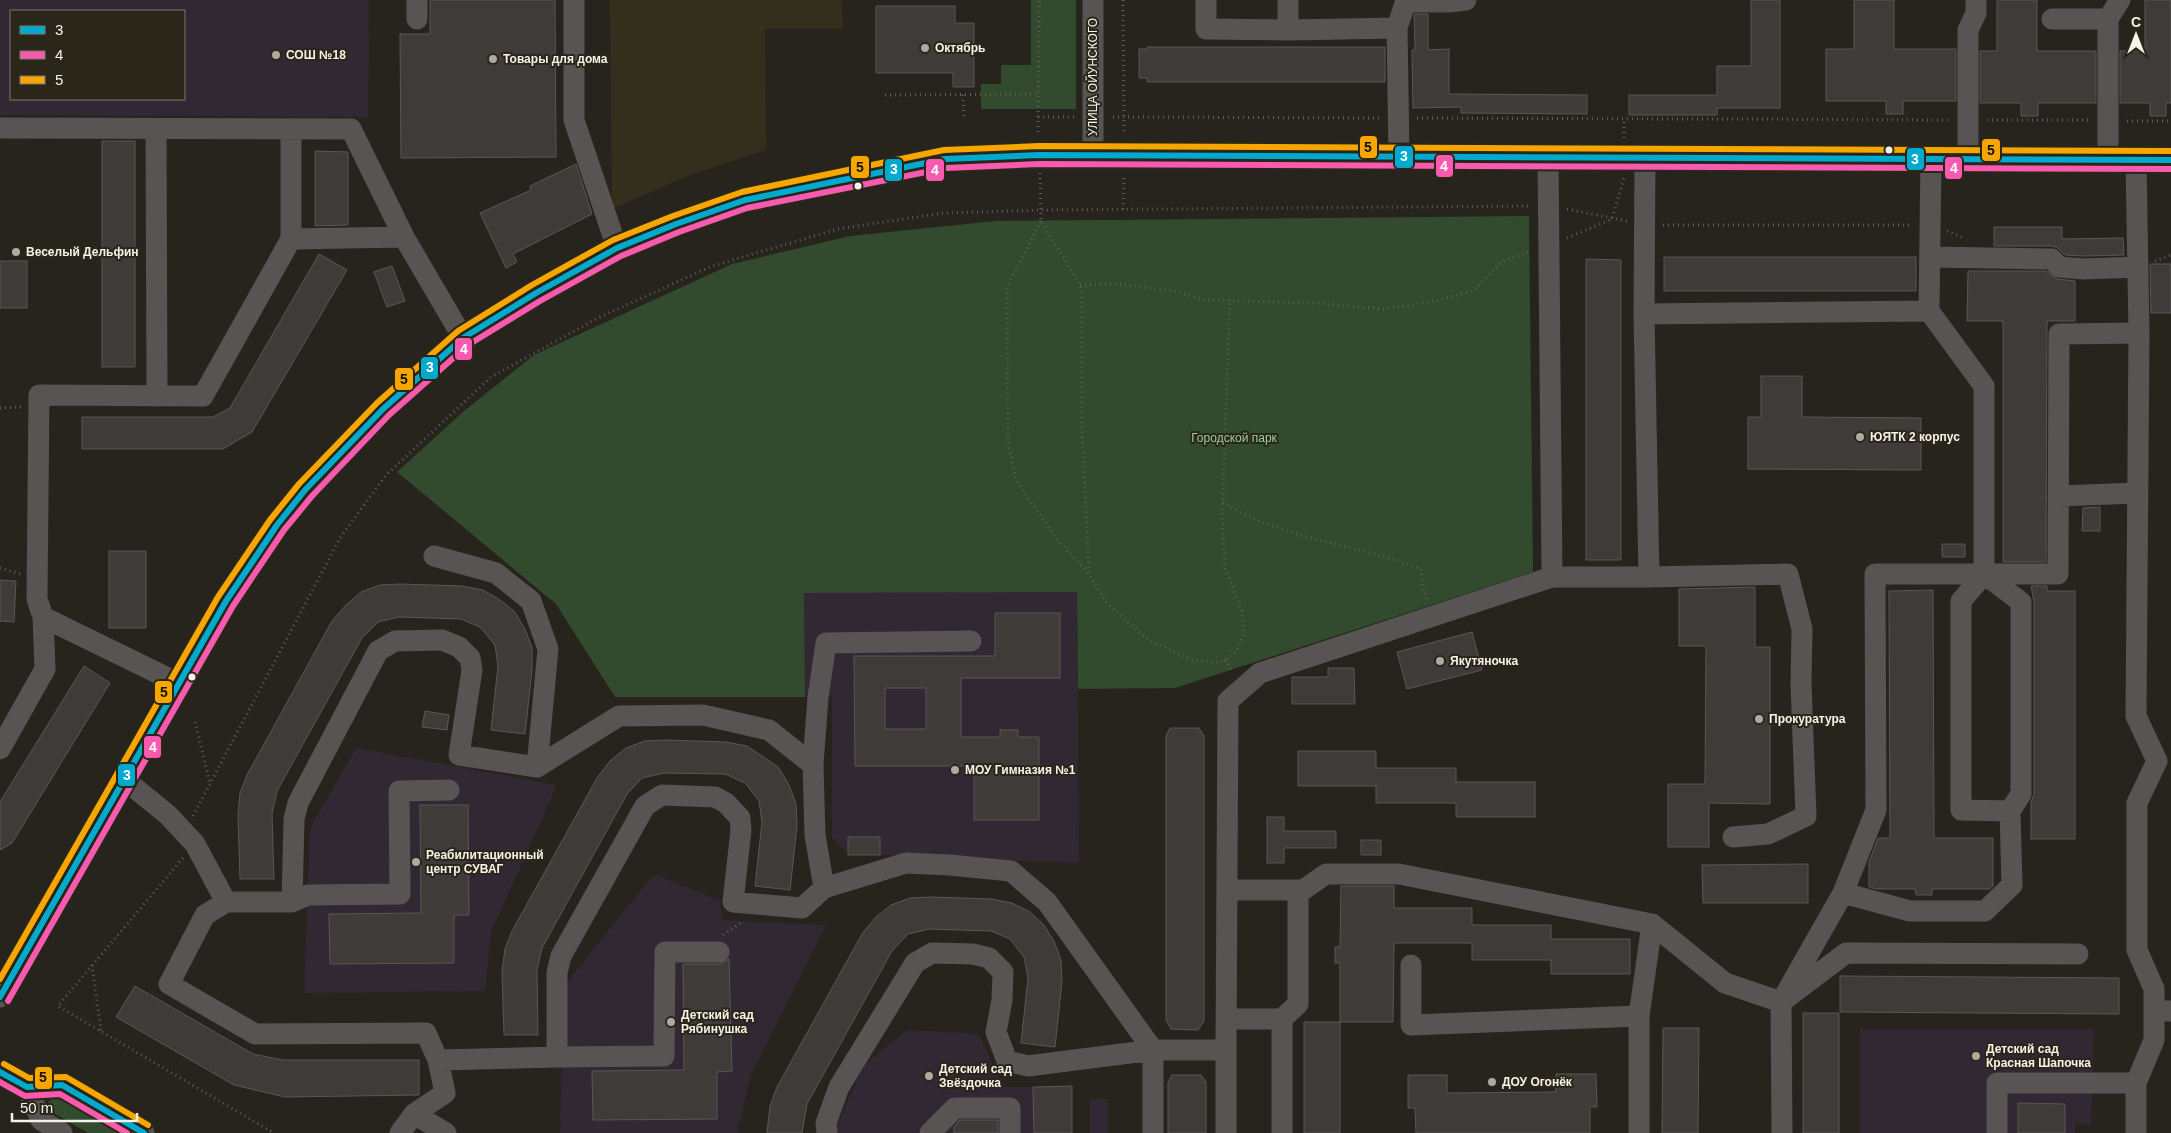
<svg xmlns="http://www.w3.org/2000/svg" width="2171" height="1133" viewBox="0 0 2171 1133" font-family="Helvetica,sans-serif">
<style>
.built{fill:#342e1c}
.education{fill:#312834;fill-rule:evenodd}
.green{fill:#324a2d}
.building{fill:#3e3b38;stroke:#5b5756;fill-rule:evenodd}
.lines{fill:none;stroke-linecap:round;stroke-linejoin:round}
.path{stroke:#5f5d59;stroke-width:3;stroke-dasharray:1 4;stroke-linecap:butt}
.minor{stroke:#575453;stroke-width:21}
.bus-1-casing{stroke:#2a2619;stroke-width:10}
.bus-2-casing{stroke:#2a2619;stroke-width:10}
.bus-3-casing{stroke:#2a2619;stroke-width:10}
.bus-1{stroke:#00a9ce;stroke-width:6}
.bus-2{stroke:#f75aaf;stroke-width:6}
.bus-3{stroke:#f7a600;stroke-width:6}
.poi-dot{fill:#adaaa2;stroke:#2a2619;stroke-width:2}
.bus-dot{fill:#f6f2ea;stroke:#2a2619;stroke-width:2}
.labels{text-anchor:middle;stroke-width:4;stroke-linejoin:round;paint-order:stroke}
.poi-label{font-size:12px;font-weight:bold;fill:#f6f2ea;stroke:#2a2619;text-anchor:start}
.street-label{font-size:12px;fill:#f6f2ea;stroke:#2a2619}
.park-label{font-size:12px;fill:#9bcf93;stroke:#2a2619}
.line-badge{stroke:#2a2619;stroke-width:2}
.badge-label{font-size:14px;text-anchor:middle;font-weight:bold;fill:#fff}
.pale-badge-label{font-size:14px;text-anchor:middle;font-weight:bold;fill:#111}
</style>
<rect width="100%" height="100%" fill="#26241d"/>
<path class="built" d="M610,0H842L843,29H765L766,150L688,176L612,209Z"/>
<path class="education" d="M0,0H369L368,117L0,115ZM11,11H184V99H11Z
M1077,592L1079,863L880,855V837H848V853L832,837V697H805L804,593Z
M356,748L557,785L491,932L485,991L304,993L310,828Z
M654,874L721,901L722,920L826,925L751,1075L737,1133H560L564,986Z
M1860,1029H2094L2091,1125L2075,1123V1133H1860Z
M907,1030L979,1034L1003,1087H1033L1034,1133H837V1124L864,1065Z
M1090,1099H1108V1133H1090Z"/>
<path class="green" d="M1031,0H1076V109H981V84H1001V65H1031Z
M1529,216L1533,572L1175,688L1078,689L1077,592L804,593L805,697H615L556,604L397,472L464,411L534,355L732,264L850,236L995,221Z
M59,1095L125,1133H88L50,1111L48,1103L53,1096Z"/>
<path class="building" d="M430,0H555L556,157L401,158L400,34H430Z
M1751,0H1780V108H1717V115H1629V95H1717V66H1751Z
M1854,0H1894V49H1956V101H1903V114H1886V101H1826V49H1854Z
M1997,0H2037V51H2096V103H2038V116H2021V103H1980V51H1997Z
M2145,0H2171V103H2166V116H2150V103H2120V51H2145Z
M876,6H955V23H974V87H953V73H876Z
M1414,14H1428V50L1449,49V94L1587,95V114L1461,113V107L1413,108L1412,50H1415Z
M1147,47H1385V82H1147V78H1139V49H1147Z
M102,141H135V367H102Z
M315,151L348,152V225L315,226Z
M576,164L592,214L513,254L517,262L506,268L480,213L531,190L530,186Z
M1994,227H2062V239L2123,238L2124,255L2084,256L2065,255L2058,248L2052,246H1994Z
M319,254L347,270L252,432L223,449H82V417H213L230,408Z
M1664,257H1916V291H1664Z
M1586,259L1621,260V560H1586Z
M0,261H27V308H0Z
M2150,264H2171V313H2151Z
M392,266L405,301L387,307L374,272Z
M1968,271H2046L2057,279L2075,281V321H2047L2046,562H2003V321H1967Z
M1761,376H1802V417L1921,418V470L1748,469V417H1761Z
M2100,507V531H2082L2083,508Z
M1942,544H1965V557H1942Z
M109,551H146V628H109Z
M0,580L16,581L14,622L0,621Z
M400,584L462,586L483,590L500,600L514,611L525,629L532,648V670L525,734L491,730L498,666L495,645L480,627L461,619L399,617L378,622L362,638L277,791L272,814L274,879H240L238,815L240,793L247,775L332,621L346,605L361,592L380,585Z
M2031,586H2047V591H2075V839H2031V802L2034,794V602Z
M1755,587V647H1770V804L1709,803V847H1668V784H1705L1706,646H1679V589Z
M1933,590L1934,838H1993V886L1990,889H1932V895H1916L1915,889H1876L1869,887V862L1878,838H1890L1889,591Z
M995,613H1060V678H961V737H1000V730H1018V737H1039V820H974V766H855L854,656H995ZM885,688H926V729H885Z
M1472,632L1482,670L1407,689L1397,652Z
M84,666L110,683L12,843L0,850V802Z
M1328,668H1354L1355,704H1292V677H1328Z
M425,711L449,715L447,730L422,727Z
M1170,728H1199L1204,736V1021L1198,1030L1171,1029L1166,1020V736Z
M665,740L726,742L747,746L778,767L789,785L796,804L797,826L790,890L755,886L762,822L759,801L745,783L725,774L664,773L642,778L627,794L542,948L537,970L538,1035H504L502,971L505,949L512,931L597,778L610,761L626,748L645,741Z
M1298,751H1376V768H1456V782H1535V817H1456V803H1376V786H1298Z
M420,805H468L469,915H454V963L330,964L329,914L421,913Z
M1267,817H1284V831H1336V848H1284V863H1267Z
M848,837H880V855H848Z
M1361,840H1381V855H1361Z
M1808,864V903H1703L1702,865Z
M1341,886H1394V908H1472V925H1551V939H1630V974H1551V960H1472V943H1394L1393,1022H1340V963H1335V947H1340Z
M930,897L991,899L1012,903L1030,912L1043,924L1054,941L1061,960L1062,982L1055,1047L1021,1043L1028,978L1024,957L1010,939L991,931L929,929L908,934L892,951L807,1104L802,1133H767L770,1106L777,1087L862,934L875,918L891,905L910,898Z
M729,959L732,1071L717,1072V1119L593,1120L592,1071L684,1070L683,964H719Z
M1840,976L2119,978V1014L1840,1012Z
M135,986L253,1054L283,1060H419V1095L285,1097L234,1085L116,1017Z
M1803,1013H1839V1133H1803Z
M1304,1022H1340V1133H1304Z
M1663,1028H1699L1698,1133H1662Z
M1556,1074H1596L1597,1107H1590V1133H1416L1415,1108H1408V1075H1447V1093L1556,1092Z
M1172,1075H1201L1206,1082V1133H1168V1083Z
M1072,1086V1133H1034L1033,1087Z
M2018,1103L2065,1104V1133H2018Z
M960,1120H998V1133H954V1127Z"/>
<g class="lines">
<path class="path" d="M1123,0L1124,131
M885,95L1038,94
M963,95L964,120
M1038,117H1075
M1113,117L1380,118
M1417,118L1950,120
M1987,120H2090
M2127,121H2171
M1038,132L1039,0
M1624,138V119
M1040,173L1041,221L1080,285L1082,293V429L1089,575L1106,602L1148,640L1191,660L1218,662L1225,660L1236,652L1244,634L1242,611L1225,568L1222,519L1230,299
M1123,209L1124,175
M1567,209L1627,221
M1041,221L1007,287L1008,440L1016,480L1055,537L1089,574
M1663,225H1912
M1947,231L1964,238
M1567,238L1612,219L1624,178
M2155,261L2171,255
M1080,285L1120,284L1173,291L1204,300L1315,303L1384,309L1436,301L1473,291L1503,261L1531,251
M0,408L22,407
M1223,502C1282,540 1356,543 1421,569L1422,586L1427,599
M0,568L20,574
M1225,660L1233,672
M195,722L210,784
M193,816L340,538L386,475L491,377L598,318L712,266L838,229L943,213L1041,210L1531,206
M183,858L58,1006L274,1133
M723,935L743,921
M92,965L101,1031"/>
<path class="minor" d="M417,0V19
M574,0V120L617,248
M1206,0V29L1288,30
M1288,0V30L1397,28
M1406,2H1449L1466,0
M2052,19H2108
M0,128L351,129L404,237L463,338
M156,129L157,396
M291,130V239
M1093,154V0
M1399,156L1397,28L1406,0
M1968,159V30L1976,13V0
M2108,160V19L2120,0
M2136,160L2139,333L2136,716L2157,761L2137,803V950L2154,989V1011
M1930,257L2052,259L2059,267L2084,269L2138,267
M1929,311L1984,386V574
M1644,314L1929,311L1931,159
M2058,496L2137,493
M1552,577H1649L1644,314L1645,157
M1649,577L1788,574L1802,629L1801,684L1806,816L1768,834L1733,837
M43,617L180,684
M0,749L45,669L43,617L37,599L39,395L203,396L291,239L404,237
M813,765L818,697L826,643L971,641
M537,767L619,716L703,715L769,730L813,765L815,835L824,888
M125,780L168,815L195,844L226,902H292L308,895L400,894L399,791L449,790
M1227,890H1303L1326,874H1399L1652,924
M1843,893L1910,911H1985L2012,885L2010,811L1961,810V601L1984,574L2021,602V794L2010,811
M226,902L205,915L169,984L255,1034L426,1033L438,1060L445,1093L414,1114L400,1133
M292,902L294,819L298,803L378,651L395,641L442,640L459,647L470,658L472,670L459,755L537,767L548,649L531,601L496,573L434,556
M1411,965V1025L1639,1016
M0,997L226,601L277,525L305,490L383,409L463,338L536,293L617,248L676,224L745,200L945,159L1039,155L2171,160
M1227,1019H1282V1133
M1282,1019L1298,1004V890
M557,1057L664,1056L665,952H719
M438,1060L557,1057V973L561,956L645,806L662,795L715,797L726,803L740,818L741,830L733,902L802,908L824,888L906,863L949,865L1011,871L1047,902L1153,1050V1133
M0,1072L27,1087L62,1085L144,1133
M27,1087L41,1120L62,1133
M414,1114L446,1133
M827,1133L826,1123L839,1087L915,963L932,953L973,954L989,958L1003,972L1002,1000L996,1032L1007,1061L1028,1066L1153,1050H1226L1228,701L1260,673L1552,577L1548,156
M930,1133L955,1108H1010V1133
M1226,1133V1050
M1639,1133V1016L1652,924L1725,983L1781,1002L1846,953L2078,954
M1782,1133L1781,1002L1843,893L1876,810L1875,574H2058L2059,334L2139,333
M1997,1133V1083H2136
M2136,1133V1083L2154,1040V1011H2171"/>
<defs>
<path id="bus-1" d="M0,997L226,601L277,525L305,490L383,409L463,338L536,293L617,248L676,224L745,200L945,159L1039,155L2171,160
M0,1072L27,1087L62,1085L144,1133"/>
<path id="bus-2" d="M8,1001L233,606L284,530L312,496L389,415L468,345L540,301L621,256L679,232L747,208L946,168L1039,164L2171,169
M0,1082L25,1096L60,1094L127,1133"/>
<path id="bus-3" d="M0,979L218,597L270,520L299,484L377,403L458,331L532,285L613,240L673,216L742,192L944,150L1039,146L2171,151
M4,1064L29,1078L66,1077L148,1125"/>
</defs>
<use href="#bus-1" class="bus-1-casing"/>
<use href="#bus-2" class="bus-2-casing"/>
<use href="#bus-3" class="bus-3-casing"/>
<use href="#bus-1" class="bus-1"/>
<use href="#bus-2" class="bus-2"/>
<use href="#bus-3" class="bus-3"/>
</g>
<g class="poi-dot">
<circle cx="925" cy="48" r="5"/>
<circle cx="276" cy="55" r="5"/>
<circle cx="493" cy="59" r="5"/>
<circle cx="16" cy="252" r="5"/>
<circle cx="1860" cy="437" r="5"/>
<circle cx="1440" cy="661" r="5"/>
<circle cx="1759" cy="719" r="5"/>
<circle cx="955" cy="770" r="5"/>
<circle cx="416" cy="862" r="5"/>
<circle cx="671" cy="1022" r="5"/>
<circle cx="1976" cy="1056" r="5"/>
<circle cx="929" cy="1076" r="5"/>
<circle cx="1492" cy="1082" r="5"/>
</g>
<g class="bus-dot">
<circle cx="1889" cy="150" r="4.5"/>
<circle cx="858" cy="186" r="4.5"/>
<circle cx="192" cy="677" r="4.5"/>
</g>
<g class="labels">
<g class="poi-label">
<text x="935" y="52">Октябрь</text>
<text x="286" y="59">СОШ №18</text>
<text x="503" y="63">Товары для дома</text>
<text x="26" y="256">Веселый Дельфин</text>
<text x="1870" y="441">ЮЯТК 2 корпус</text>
<text x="1450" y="665">Якутяночка</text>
<text x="1769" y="723">Прокуратура</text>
<text x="965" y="774">МОУ Гимназия №1</text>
<text x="426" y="859">Реабилитационный<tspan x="426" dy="14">центр СУВАГ</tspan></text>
<text x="681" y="1019">Детский сад<tspan x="681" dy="14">Рябинушка</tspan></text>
<text x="1986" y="1053">Детский сад<tspan x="1986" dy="14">Красная Шапочка</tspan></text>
<text x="939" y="1073">Детский сад<tspan x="939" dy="14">Звёздочка</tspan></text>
<text x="1502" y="1086">ДОУ Огонёк</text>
</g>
<g class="street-label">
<text transform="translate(1093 77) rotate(-90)" y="4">УЛИЦА ОЙУНСКОГО</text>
</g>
<g class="park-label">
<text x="1234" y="442">Городской парк</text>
</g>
</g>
<g class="line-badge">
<rect x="1359" y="135" width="19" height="24" rx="5" fill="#f7a600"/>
<rect x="1981" y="138" width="20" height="24" rx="5" fill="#f7a600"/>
<rect x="1394" y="145" width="20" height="24" rx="5" fill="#00a9ce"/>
<rect x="1906" y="147" width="19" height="24" rx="5" fill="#00a9ce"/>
<rect x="1435" y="154" width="19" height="24" rx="5" fill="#f75aaf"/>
<rect x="850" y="155" width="20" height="24" rx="5" fill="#f7a600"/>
<rect x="1944" y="156" width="19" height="24" rx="5" fill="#f75aaf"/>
<rect x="884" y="158" width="19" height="24" rx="5" fill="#00a9ce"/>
<rect x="925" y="158" width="20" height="24" rx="5" fill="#f75aaf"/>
<rect x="454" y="337" width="19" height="24" rx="5" fill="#f75aaf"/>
<rect x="420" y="356" width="19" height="24" rx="5" fill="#00a9ce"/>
<rect x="394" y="367" width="20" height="24" rx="5" fill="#f7a600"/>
<rect x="154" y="680" width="19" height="24" rx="5" fill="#f7a600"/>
<rect x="143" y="735" width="19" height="24" rx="5" fill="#f75aaf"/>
<rect x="117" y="763" width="19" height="24" rx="5" fill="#00a9ce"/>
<rect x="34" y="1066" width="19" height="24" rx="5" fill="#f7a600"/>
</g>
<g class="badge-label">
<text x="1404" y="161">3</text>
<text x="1915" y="164">3</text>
<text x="1444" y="171">4</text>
<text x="1954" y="173">4</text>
<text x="894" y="174">3</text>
<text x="935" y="175">4</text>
<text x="464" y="354">4</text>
<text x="430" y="372">3</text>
<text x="153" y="752">4</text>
<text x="127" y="780">3</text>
</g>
<g class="pale-badge-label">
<text x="1368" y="152">5</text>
<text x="1991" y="155">5</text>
<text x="860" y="172">5</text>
<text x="404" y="384">5</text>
<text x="164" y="697">5</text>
<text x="43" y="1082">5</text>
</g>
<rect x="10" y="10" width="175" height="90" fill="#2a2619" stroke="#7c786d"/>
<rect x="20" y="26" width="25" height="8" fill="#00a9ce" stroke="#7c786d"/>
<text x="55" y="35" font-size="15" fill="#f6f2ea">3</text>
<rect x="20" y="51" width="25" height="8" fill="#f75aaf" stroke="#7c786d"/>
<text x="55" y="60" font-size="15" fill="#f6f2ea">4</text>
<rect x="20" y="76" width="25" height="8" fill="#f7a600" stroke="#7c786d"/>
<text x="55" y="85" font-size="15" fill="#f6f2ea">5</text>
<g transform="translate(2136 35)" stroke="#2a2619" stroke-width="4" paint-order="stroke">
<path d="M0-4L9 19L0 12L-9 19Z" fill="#f6f2ea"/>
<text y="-8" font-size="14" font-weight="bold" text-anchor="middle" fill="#f6f2ea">С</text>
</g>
<path d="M12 1113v8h125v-8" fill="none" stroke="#f6f2ea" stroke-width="2.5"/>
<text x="20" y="1113" font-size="15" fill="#f6f2ea" stroke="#2a2619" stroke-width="4" paint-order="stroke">50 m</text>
</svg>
